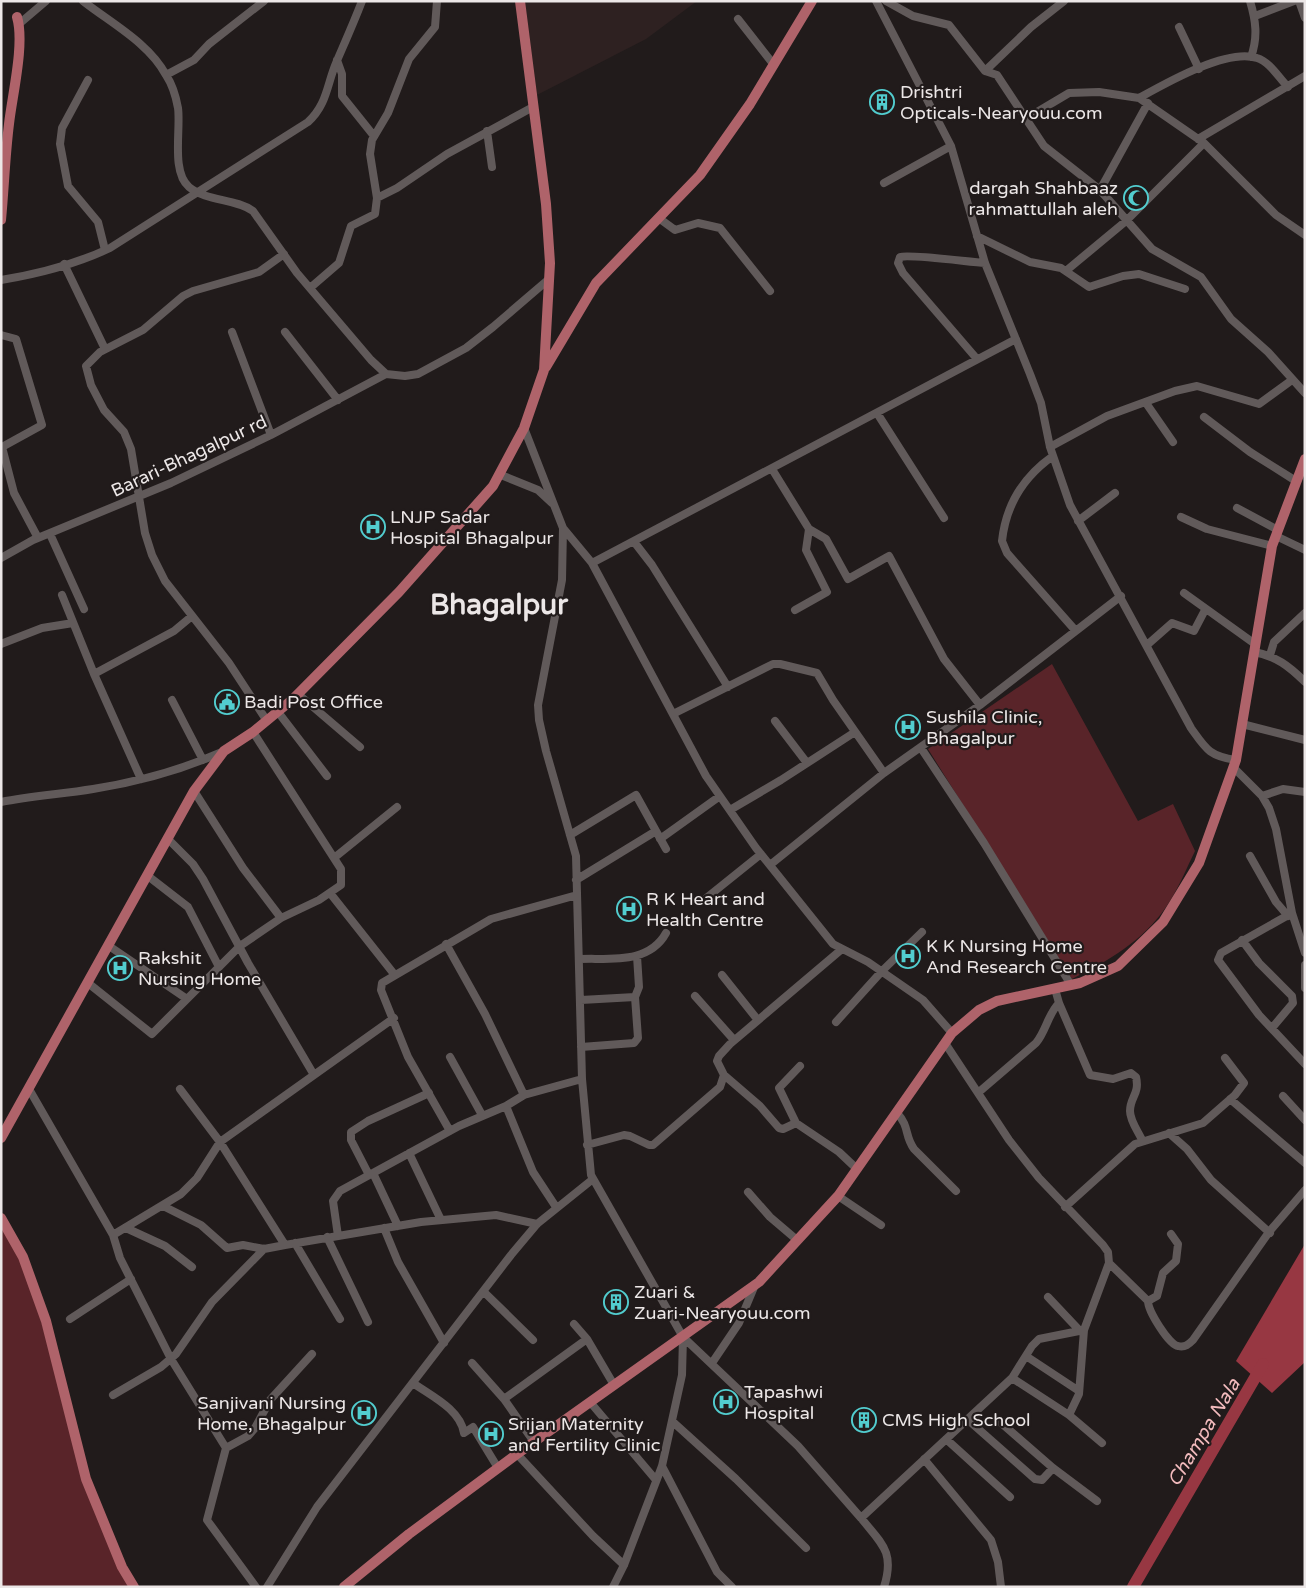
<svg xmlns="http://www.w3.org/2000/svg" width="1306" height="1588" viewBox="0 0 1306 1588" font-family="'Varela Round',sans-serif">
<style>
.built{fill:#2e2121}
.green{fill:#592429}
.water{fill:#973742}
.lines{fill:none;stroke-linecap:round;stroke-linejoin:round}
.river{stroke:#973742;stroke-width:12}
.minor{stroke:#615a5a;stroke-width:8}
.major{stroke:#af636a;stroke-width:10}
.labels{text-anchor:middle;stroke-width:4.5;stroke-linejoin:round;paint-order:stroke}
.poi-label{font-size:18px;fill:#ece7e7;stroke:#211b1b;text-anchor:start}
.street-label{font-size:18px;fill:#ece7e7;stroke:#211b1b}
.water-label{font-size:19px;font-style:italic;fill:#f2bbbd;stroke:#211b1b}
.town-label{font-size:28px;font-weight:bold;fill:#ece7e7;stroke:#211b1b}
</style>
<rect width="100%" height="100%" fill="#211b1b"/>
<path class="built" d="M525,1H697L646,39L537,95Z"/>
<path class="green" d="M1052,664L1138,821L1173,804L1195,851C1186,869 1178,890 1166,907C1143,941 1108,961 1072,979L928,749Z
M1,1218L23,1257L86,1479L134,1587H1Z"/>
<path class="water" d="M1305,1244V1362L1272,1393L1236,1361Z"/>
<g class="lines">
<path class="river" d="M1133,1587L1263,1364"/>
<path class="minor" d="M83,1C111,23 149,43 166,75L194,60L209,44L264,1
M876,1L951,146L985,263L1030,374L1041,403L1050,447L1070,505L1191,728C1206,749 1209,756 1236,760
M886,1L913,16L949,25L985,71L997,75L1044,146L1100,190L1152,249L1201,277L1231,319L1268,352L1305,393
M1250,1C1256,21 1258,37 1251,57
M1299,1L1305,18
M1255,16L1294,1
M738,19L774,65
M19,24L46,1
M1179,27L1199,69
M337,60L342,74V96L374,136
M985,71L1031,27L1064,1
M166,75C172,84 176,97 178,108C181,129 171,172 189,187C207,202 235,198 253,211L297,273L371,360L386,374L405,376L418,374L466,348L493,327L549,279
M88,80L62,128L60,144L68,186L98,222L105,250
M1139,98C1166,83 1227,48 1257,58C1270,62 1279,78 1288,87
M1027,118L1069,93L1099,92L1139,98L1204,143L1276,215L1305,235
M487,131L492,167
M1198,139L1305,76
M884,183L951,146
M1100,190L1148,103
M377,198L397,188L447,154L533,107
M660,219L675,230L698,223L720,228L770,291
M977,236L1030,262L1061,268L1089,287L1123,276L1139,274L1185,289
M64,264L105,349
M1067,270L1126,221L1204,143
M1,280C38,274 76,264 110,248L308,122C327,105 327,84 336,63C345,42 354,22 362,1
M310,288L339,263L351,226L375,214L377,198L370,154L372,140L388,113L409,59L435,27L437,1
M232,332L271,435
M285,332L338,400
M1,335L16,339L42,425L2,447L14,493L38,538
M977,359L903,273L898,263L900,257C910,254 969,262 985,263
M1146,403L1173,442
M877,413L944,518
M1204,417L1250,452L1296,481
M524,428L563,528L562,580L538,705L539,720L546,751L576,856L582,1079L591,1175L683,1337L798,1446L861,1518L1012,1378L1032,1346L1039,1339L1084,1330L1109,1263L1108,1252L1103,1245L1039,1178L1009,1140L945,1043
M1050,447L1107,416L1175,391L1197,386L1259,404L1292,380
M1053,456C1023,477 1006,504 1002,541L1007,553L1075,630
M772,469L809,529L826,539L848,579L889,556L944,659L980,705
M501,475L538,490L552,503
M1237,508L1278,530
M1181,517L1207,529L1272,546
M1078,521L1115,493
M563,528L592,563L706,776L756,848L833,944L868,962L923,1000L952,1033
M50,534L84,609
M1276,536L1305,550
M635,543L652,565L728,687
M1,558L33,540L171,483L271,435L386,374
M592,563L1016,339
M1184,593L1255,644
M62,595L94,674L141,779
M795,610L827,592L806,550L809,529
M1,644L42,628L73,623
M1147,645L1172,623L1194,631L1205,610
M1254,652C1276,656 1289,666 1305,682
M1270,655L1274,642L1305,613
M94,674L174,631L192,616
M298,694L360,747
M172,700L203,760
M278,712L327,776
M673,714L773,664H780L817,673L833,700L884,773
M267,721L229,663L165,581L152,555L145,533L131,449L124,432L104,410L91,385L86,366L100,352L143,330L183,296L193,291L259,272L284,254
M775,721L807,763
M1242,724L1305,740
M921,748L984,843L1071,985
M1233,767L1262,796L1269,808L1276,829L1292,913L1305,953
M194,791L243,868L281,918
M1262,796L1283,789L1305,792
M1,802C32,796 62,794 93,789C138,782 181,770 222,752
M730,810L781,780L855,732
M570,835L636,795L666,849
M167,838L193,864L203,879L248,963L314,1075
M660,839L720,796
M1250,856L1276,902L1288,916
M334,858L397,807
M770,865L884,773L980,705L1121,596
M148,876L188,907L219,967
M576,880L656,831
M330,893L394,974
M705,899L761,854
M1292,913L1221,953L1218,960L1259,1015L1305,1064
M1242,940L1259,963L1292,996L1293,1003L1272,1028
M446,944L485,1014L524,1095
M109,946L187,999
M580,959C611,958 649,964 666,933
M1305,965V988
M722,975L757,1019
M88,983L152,1034L240,946L281,918L319,900L341,885V869L253,732
M1055,989L1059,1003L1090,1075L1113,1079L1131,1073L1136,1077C1140,1094 1130,1097 1130,1111C1130,1121 1138,1131 1142,1140
M695,996L734,1040
M581,1000L635,997L639,987L637,956
M836,1022L882,971L922,932
M581,1047L634,1043L638,1038L635,997
M450,1057L482,1115
M724,1075L760,1106L779,1128L783,1129L796,1123L839,1152L857,1169
M29,1089L113,1235L120,1258L171,1359L226,1448L207,1520L256,1587
M180,1089L220,1142L285,1245L421,1222L496,1215L537,1224
M979,1092L1036,1043C1046,1031 1048,1014 1059,1003
M1283,1096L1305,1120
M1230,1099L1305,1163
M506,1106L533,1172L556,1207
M897,1113C910,1127 904,1135 914,1149L956,1191
M796,1123L779,1088L800,1066
M450,1131L408,1057L381,990L382,983L491,919L577,895
M1169,1133L1187,1149L1211,1180L1270,1233
M587,1145L624,1135L630,1136L649,1145H653L720,1087L724,1075L717,1061L719,1056L730,1044L842,949
M409,1153L441,1220
M373,1173L398,1226
M369,1175L351,1140V1132L368,1121L429,1093
M748,1192L770,1217L797,1240
M838,1196L881,1225
M163,1206L201,1225L227,1248L243,1245L264,1249L285,1245
M1065,1207L1135,1144L1203,1123L1235,1095L1244,1083L1225,1058
M126,1228L165,1246L192,1267
M384,1228L398,1262L444,1343
M1171,1234L1178,1244L1176,1261L1163,1273L1157,1296L1148,1301C1148,1311 1169,1345 1178,1346C1185,1348 1189,1344 1193,1340L1269,1232L1305,1190
M113,1235L181,1194L197,1178L220,1142L394,1018
M338,1236L333,1201L340,1191L459,1126L506,1106L524,1095L582,1079
M327,1237L368,1322
M295,1243L340,1319
M1109,1263L1148,1301
M484,1292L533,1340
M1048,1297L1080,1331
M70,1319L131,1279
M574,1324L587,1339L614,1385
M1026,1356L1079,1391
M472,1363L504,1399L534,1442
M712,1363L739,1323L755,1285
M1012,1378L1069,1415L1102,1443
M413,1383C431,1396 460,1409 464,1433L473,1427L498,1468
M113,1395L161,1367L176,1354L212,1302L264,1249
M504,1399L587,1339
M590,1402L656,1480
M1069,1415L1079,1394L1084,1330
M967,1419L1035,1479L1042,1480L1053,1468
M673,1422L736,1479L806,1548
M1000,1422L1053,1468L1097,1501
M946,1439L1010,1497
M226,1448L248,1436L255,1428L270,1400L312,1354
M517,1454L593,1536L624,1565
M924,1459L991,1540L998,1562L1001,1587
M662,1466L717,1572L732,1587
M861,1518C882,1544 895,1552 884,1587
M267,1587L317,1507L511,1255L537,1224L593,1179
M613,1587L624,1565L662,1466L682,1375L683,1337"/>
<path class="major" d="M1,220C4,188 5,156 9,124C12,96 25,44 17,17
M546,367L596,283L700,175L750,104L812,1
M1,1138L194,791L224,751L253,732L293,699L399,592L493,486L524,428L544,370L550,263L546,204L520,1
M1,1218L23,1257L46,1321L86,1479L122,1567L134,1587
M344,1587L409,1534L517,1454L759,1282L838,1196L952,1033L979,1010L997,1001L1080,983L1118,966L1163,922L1199,863L1236,760L1272,546L1305,459"/>
</g>
<defs>
<symbol id="building-ring" viewBox="-11 -11 22 22"><circle r="9.5" fill="#211b1b" stroke="#52cdcf" stroke-width="1.5"/><path d="M-4-6H4V6H1V3H-1V6H-4ZM-2.5-4.3h1.7v1.8h-1.7ZM.8-4.3h1.7v1.8H.8ZM-2.5-1h1.7V.8h-1.7ZM.8-1h1.7V.8H.8Z" fill="#52cdcf"/></symbol>
<symbol id="mosque-ring" viewBox="-11 -11 22 22"><circle r="9.5" fill="#211b1b" stroke="#52cdcf" stroke-width="1.5"/><path d="M3.5-4.9A6 6 0 1 0 3.5 4.9A5 5 0 1 1 3.5-4.9Z" fill="#52cdcf"/></symbol>
<symbol id="hospital-ring" viewBox="-11 -11 22 22"><circle r="9.5" fill="#211b1b" stroke="#52cdcf" stroke-width="1.5"/><path d="M-5-5h3v3.5h4V-5h3V5h-3V1.5h-4V5h-3Z" fill="#52cdcf"/></symbol>
<symbol id="civic-ring" viewBox="-11 -11 22 22"><circle r="9.5" fill="#211b1b" stroke="#52cdcf" stroke-width="1.5"/><path d="M-.6-6.5H3V-4.5H.6V-3L4-1V1h2V6H-6V1h2V-1L-.6-3ZM-1.2 2.5V6h2.4V2.5Z" fill="#52cdcf"/></symbol>
</defs>
<g fill-rule="evenodd">
<use href="#building-ring" x="868" y="88" width="28" height="28"/>
<use href="#mosque-ring" x="1122" y="184" width="28" height="28"/>
<use href="#hospital-ring" x="359" y="513" width="28" height="28"/>
<use href="#civic-ring" x="213" y="688" width="28" height="28"/>
<use href="#hospital-ring" x="894" y="713" width="28" height="28"/>
<use href="#hospital-ring" x="615" y="895" width="28" height="28"/>
<use href="#hospital-ring" x="894" y="942" width="28" height="28"/>
<use href="#hospital-ring" x="106" y="954" width="28" height="28"/>
<use href="#building-ring" x="602" y="1288" width="28" height="28"/>
<use href="#hospital-ring" x="712" y="1388" width="28" height="28"/>
<use href="#hospital-ring" x="350" y="1399" width="28" height="28"/>
<use href="#building-ring" x="850" y="1406" width="28" height="28"/>
<use href="#hospital-ring" x="477" y="1420" width="28" height="28"/>
</g>
<g class="labels">
<g class="poi-label">
<text x="900" y="98">Drishtri<tspan x="900" dy="21">Opticals-Nearyouu.com</tspan></text>
<text x="1118" y="194" text-anchor="end">dargah Shahbaaz<tspan x="1118" dy="21">rahmattullah aleh</tspan></text>
<text x="390" y="523">LNJP Sadar<tspan x="390" dy="21">Hospital Bhagalpur</tspan></text>
<text x="244" y="708">Badi Post Office</text>
<text x="926" y="723">Sushila Clinic,<tspan x="926" dy="21">Bhagalpur</tspan></text>
<text x="646" y="905">R K Heart and<tspan x="646" dy="21">Health Centre</tspan></text>
<text x="926" y="952">K K Nursing Home<tspan x="926" dy="21">And Research Centre</tspan></text>
<text x="138" y="964">Rakshit<tspan x="138" dy="21">Nursing Home</tspan></text>
<text x="634" y="1298">Zuari &amp;<tspan x="634" dy="21">Zuari-Nearyouu.com</tspan></text>
<text x="744" y="1398">Tapashwi<tspan x="744" dy="21">Hospital</tspan></text>
<text x="346" y="1409" text-anchor="end">Sanjivani Nursing<tspan x="346" dy="21">Home, Bhagalpur</tspan></text>
<text x="882" y="1426">CMS High School</text>
<text x="508" y="1430">Srijan Maternity<tspan x="508" dy="21">and Fertility Clinic</tspan></text>
</g>
<g class="street-label">
<text transform="translate(189 456) rotate(-25)" y="6">Barari-Bhagalpur rd</text>
</g>
<g class="water-label">
<text transform="translate(1203 1432) rotate(-59)" y="7">Champa Nala</text>
</g>
<g class="town-label">
<text x="499" y="614">Bhagalpur</text>
</g>
</g>
<rect width="1306" height="1588" fill="none" stroke="#ece7e7" stroke-width="5"/>
</svg>
